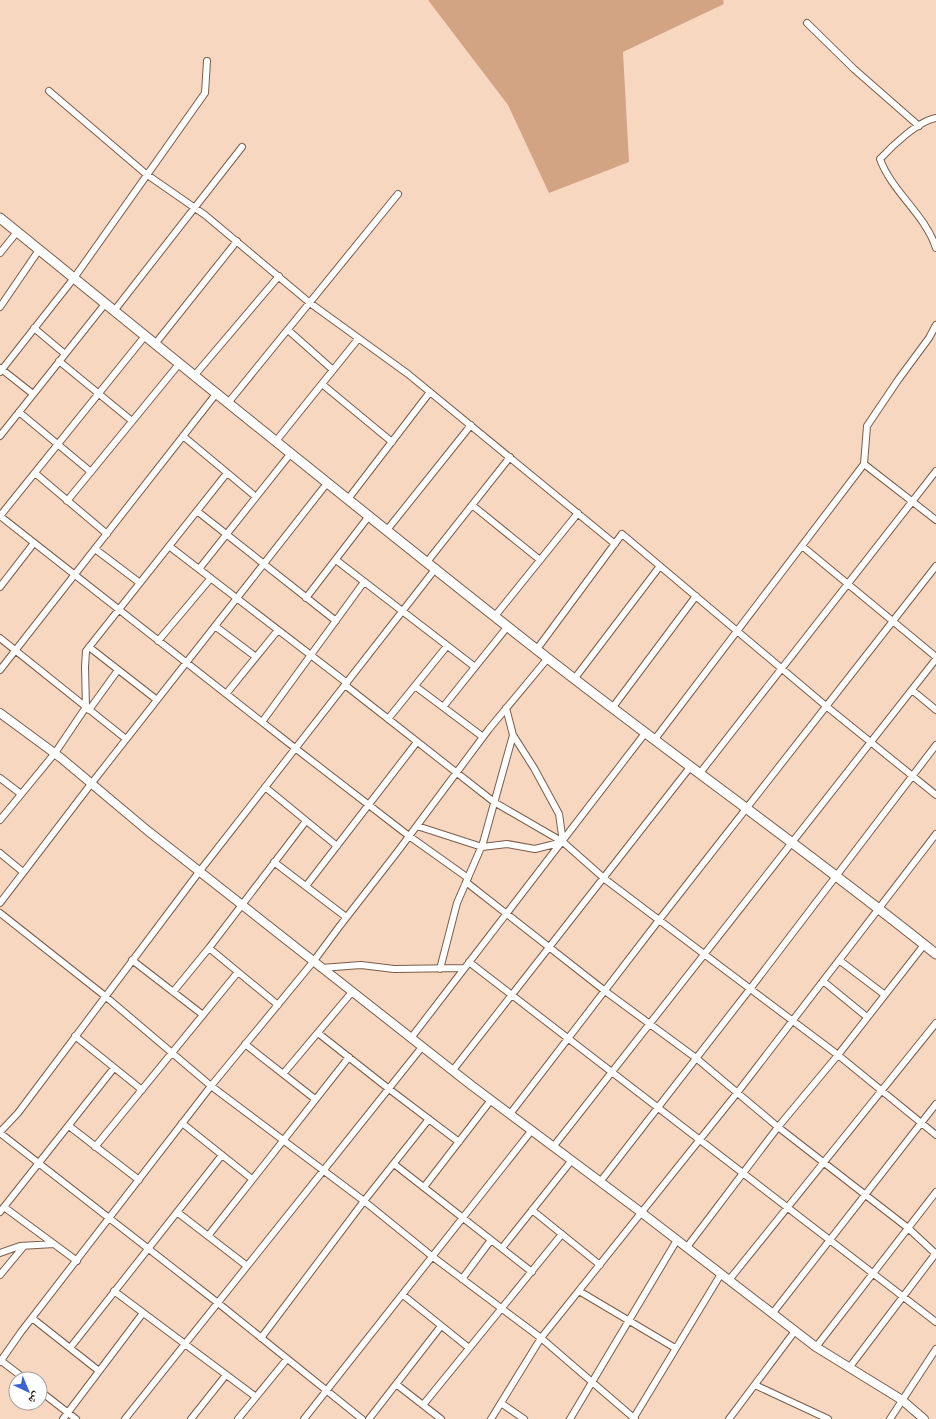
<svg xmlns="http://www.w3.org/2000/svg" width="936" height="1419" viewBox="0 0 936 1419" font-family="Ubuntu,'Noto Naskh Arabic',sans-serif">
<style>
.green{fill:#d2a484}
.lines{fill:none;stroke-linecap:round;stroke-linejoin:round}
.minor-casing{stroke:#795d4a;stroke-width:8}
.tertiary-casing{stroke:#795d4a;stroke-width:10}
.secondary-casing{stroke:#795d4a;stroke-width:11}
.minor{stroke:#fff;stroke-width:6}
.tertiary{stroke:#fff;stroke-width:8}
.secondary{stroke:#fff;stroke-width:9}
</style>
<rect width="100%" height="100%" fill="#f8d7c1"/>
<path class="green" d="M428,0H723L724,4L623,52L629,162L549,193L508,105Z"/>
<g class="lines">
<defs>
<path id="minor" d="M807,23L854,69L919,126
M49,91L146,174L205,215L310,303L408,374L615,544
M936,118C918,121 892,146 880,159C892,192 925,214 936,248
M0,253L17,232
M0,307L39,250
M114,311L242,147
M34,328L65,354
M288,330L333,370
M155,344L237,241
M59,361L132,421
M0,368L33,394
M0,372L74,278L205,93L207,61
M194,376L279,276
M322,384L392,442
M228,403L398,194
M19,412L91,472
M0,436L105,304
M183,436L256,497
M276,441L358,339
M864,464L936,520
M35,473L107,534
M348,499L430,392
M67,501L179,364
M472,505L540,560
M197,511L336,621
M0,516L295,748L409,836L468,878
M0,516L145,336
M387,530L471,425
M169,546L347,683
M802,546L936,657
M95,549L140,583
M336,560L475,667
M427,562L510,457
M199,569L291,453
M0,587L34,543
M306,598L369,516
M495,616L578,513
M215,626L256,657
M0,638L126,739
M158,641L211,578
M89,647L157,700
M537,649L622,534L826,706L936,795
M0,670L216,394
M575,678L660,566
M345,685L494,802L563,842L606,880L838,1055L936,1135
M415,686L483,737
M912,690L936,710
M226,694L278,630
M443,707L508,626
M613,707L696,596
M89,710L118,670
M388,719L447,646
M262,722L364,582
M655,739L864,464L867,426L898,380L929,338L936,325
M700,773L936,471
M0,778L21,794
M265,787L337,846
M0,820L55,753L86,707L85,667L86,651L227,473
M417,826L482,847L507,844L535,849L563,842L559,814L534,768L513,735
M0,853L23,872
M274,862L346,917
M466,882L605,991L696,1058L778,1127L908,1228L936,1254
M306,886L417,742
M0,903L91,784L328,482
M0,913L105,996L211,1086L364,1201L433,1257L541,1338L635,1419
M209,948L278,1005
M132,960L203,1015
M839,960L885,995
M469,962L936,1322
M321,968L361,965L394,969L464,968
M440,969L457,903L483,843L513,735L506,708
M823,981L867,1017
M173,992L209,948L306,821
M318,1033L389,1089L459,1142
M75,1036L142,1090
M411,1038C489,936 568,835 646,732
M245,1044L315,1099
M453,1070L691,766
M283,1074L352,992
M510,1114L659,920L936,566
M182,1123L252,1179
M69,1126L139,1180
M0,1132L18,1113L199,872L436,568
M0,1133L218,1303L362,1419
M95,1147L238,972
M553,1147L936,659
M394,1164L532,1272
M600,1182L750,989L936,745
M424,1187L491,1100
M4,1207L77,1261
M532,1210L600,1265
M0,1212L114,1068
M177,1212L247,1266
M208,1236L349,1057
M687,1247L778,1127L838,1055L924,945
M502,1248L572,1160
M0,1253L20,1246L54,1244
M0,1275L24,1246
M462,1279L491,1240
M729,1280L936,1023
M114,1291L256,1397
M579,1291L675,1348
M403,1295L469,1348
M772,1314L936,1104
M32,1318L99,1371
M261,1338L364,1201L429,1119
M816,1347L936,1192
M70,1348L222,1155
M0,1360L25,1379
M0,1362L21,1332L211,1086L313,962L339,927L398,851L489,729L548,658
M849,1368L936,1253
M396,1384L441,1419
M755,1385L828,1419
M40,1391L76,1419
M501,1403L524,1419
M423,1405L562,1234
M63,1419L143,1313
M125,1419L422,1047
M191,1419L226,1375
M238,1419L287,1359
M304,1419L532,1130
M369,1419L441,1326
M491,1419L541,1338L737,1093L936,834
M570,1419L677,1240
M633,1419L721,1274
M729,1419L795,1331
M890,1419L936,1349"/>
<path id="tertiary" d="M0,713L61,758L148,831L471,1085L642,1213L816,1347L902,1400L924,1419"/>
<path id="secondary" d="M0,218C180,364 359,510 541,653C671,755 807,850 936,954"/>
</defs>
<use href="#minor" class="minor-casing"/>
<use href="#tertiary" class="tertiary-casing"/>
<use href="#secondary" class="secondary-casing"/>
<use href="#minor" class="minor"/>
<use href="#tertiary" class="tertiary"/>
<use href="#secondary" class="secondary"/>
</g>
<g transform="translate(28 1391) rotate(136)"><circle r="19" fill="#ffffff" stroke="#a5a19e"/>
<path d="M0-3L7 15L0 10L-7 15Z" fill="#3d64d5"/>
<text y="-6" font-size="11" font-weight="bold" text-anchor="middle" fill="#1f140c">ش</text>
</g>
</svg>
